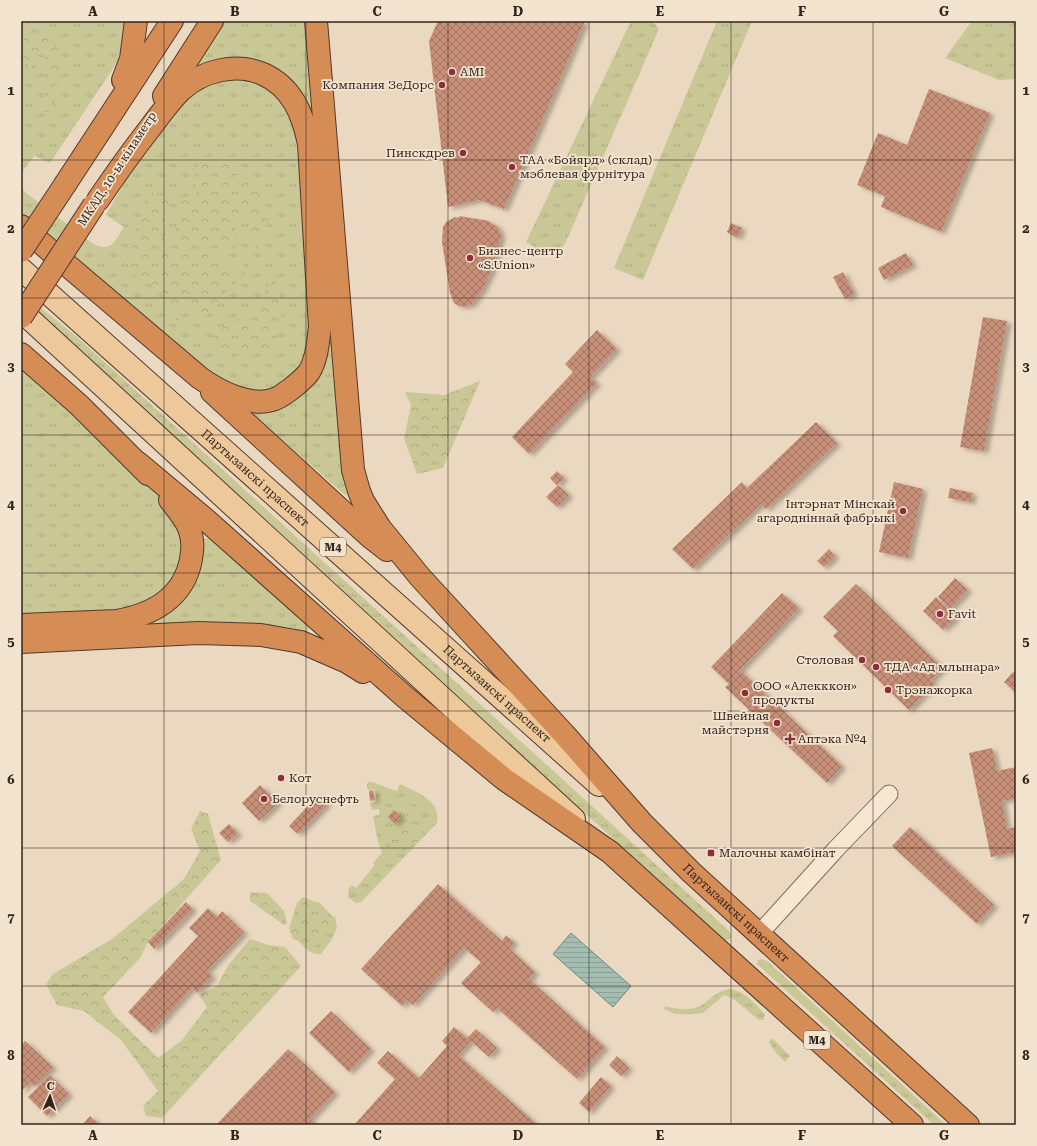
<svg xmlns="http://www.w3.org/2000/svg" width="1037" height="1146" viewBox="0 0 1037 1146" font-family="'Roboto Serif',serif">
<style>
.grass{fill:url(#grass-tufts)}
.forest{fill:url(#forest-crowns)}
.water{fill:url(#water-rules);stroke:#6b8a7e}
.building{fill:url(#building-cross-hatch);filter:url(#shadow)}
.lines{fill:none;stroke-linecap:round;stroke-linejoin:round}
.minor-casing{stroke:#836a59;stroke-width:19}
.major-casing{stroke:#50392e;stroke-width:24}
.highway-casing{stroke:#50392e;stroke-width:24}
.minor{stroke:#f6e7d3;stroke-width:17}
.major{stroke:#ecc89a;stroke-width:22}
.highway{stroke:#d68c55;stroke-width:22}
.highway-bridge-casing{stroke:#50392e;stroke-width:24;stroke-linecap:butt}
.highway-bridge{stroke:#d68c55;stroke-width:22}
.grid{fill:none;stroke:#33251d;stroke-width:1;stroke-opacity:0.55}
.poi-dot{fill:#8e2d3b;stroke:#f3e4cf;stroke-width:1.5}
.labels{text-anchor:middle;stroke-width:3.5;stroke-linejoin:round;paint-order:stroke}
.shield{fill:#f3e4cf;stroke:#6d5e52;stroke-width:1}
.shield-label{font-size:11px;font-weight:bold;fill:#33251d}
.poi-label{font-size:12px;fill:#33251d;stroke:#f3e4cf;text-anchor:start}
.street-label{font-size:12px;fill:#33251d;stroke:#f3e4cf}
.neatline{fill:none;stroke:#33251d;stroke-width:1.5}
.grid-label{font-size:13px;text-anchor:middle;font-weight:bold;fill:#33251d}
</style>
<defs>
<pattern id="grass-tufts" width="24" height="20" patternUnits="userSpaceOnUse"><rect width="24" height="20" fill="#c8c795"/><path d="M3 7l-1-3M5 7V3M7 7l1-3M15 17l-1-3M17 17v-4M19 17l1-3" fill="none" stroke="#acab80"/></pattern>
<pattern id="forest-crowns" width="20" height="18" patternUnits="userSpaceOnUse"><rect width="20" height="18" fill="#c8c795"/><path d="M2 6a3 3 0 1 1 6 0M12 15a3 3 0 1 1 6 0" fill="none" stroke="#acab80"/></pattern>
<pattern id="water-rules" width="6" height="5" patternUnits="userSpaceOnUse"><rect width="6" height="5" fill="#a3bdb2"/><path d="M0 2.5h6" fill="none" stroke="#8da299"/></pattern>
<pattern id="building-cross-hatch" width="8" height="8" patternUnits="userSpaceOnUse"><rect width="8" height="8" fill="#c78f78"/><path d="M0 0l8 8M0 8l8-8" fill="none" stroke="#a27562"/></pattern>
<filter id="shadow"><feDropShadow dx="4.5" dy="2.5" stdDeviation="2" flood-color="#0004"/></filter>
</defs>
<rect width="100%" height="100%" fill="#ebd8c0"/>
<path class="grass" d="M21,21H130L125,45L120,58L50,163L34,156L21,174Z
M223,21H308L350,493L345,495L244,407L258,405L324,355L291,85L199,68L197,66L198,61Z
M631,21C641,21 654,19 659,29L568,237L560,252L540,250L526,242Z
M717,21H752L643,280L614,268Z
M972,21H1016V79L999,80L945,58Z
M240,78L263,83L285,102L299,136L313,286L306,365L271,390L259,392L244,390L211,376L21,215V188L26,193L92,243C110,254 115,241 124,227L106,215L147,143L189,93L210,81Z
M21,292L76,336L729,931L732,937L730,939L725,940L577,806L278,530L21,301Z
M21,362L172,505L187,552L169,590L121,613L21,619Z
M207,538L212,540L304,622L309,629L307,633L119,626L200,569C202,561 201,543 204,539Z
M368,782H372L397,791L400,784C416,792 442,800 437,823L361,902L356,903L348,897L349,888L352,885L356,888L375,865L373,863L382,853L378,842L373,816L380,815L379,809L372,810L370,803L377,801L374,789L368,790L367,785Z
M318,901L333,917L335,916L337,928L332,939L321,954C309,956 298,940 290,932Z
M761,959L767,961L946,1125H934L757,964L758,960Z
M729,989C744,990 754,1003 765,1014L763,1020H759L732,998L724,995L703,1013L695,1014H675L664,1009L665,1006C677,1009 690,1012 702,1005C711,999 717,991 729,989Z
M772,1038L790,1056L785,1062L776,1053L769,1042Z"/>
<path class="forest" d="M21,21H37L44,32L62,55L53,112H45V56L36,53V72L21,60V49L24,40L21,39Z
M226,156L237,173L235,187L243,191L245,177L259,179L257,202L268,221L257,250L248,217L235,223L236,246L218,258L232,270L243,263L246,272L200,321L185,300L178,323L158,285L139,280L126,262L148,191L169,198L161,236L172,245L181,200L197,197L195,172L202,157L213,169Z
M274,275L283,308L274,350L225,358L212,334L255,309Z
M480,381L443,468L417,474L404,439L411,405L405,392L444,395Z
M412,801L424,827V836L400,854L392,853L387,836L403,826Z
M200,811L208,814L221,860L148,942L140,958L103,997L114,1015L158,1058L182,1040L207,1007L199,995L217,986L229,964L250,939L268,945L285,947L301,966L162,1118L146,1116L143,1106L158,1091L122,1041L84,1011L57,1005L46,984L53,974L112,939L184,879L200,851L191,829Z
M250,892L267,893L284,911L287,924L284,925L250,901Z
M303,897L318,903L331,919L330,930L314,946L293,939L289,928L297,903Z"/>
<path class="water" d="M571,933L631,986L613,1007L553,954Z"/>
<path class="building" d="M438,21H585L504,209L479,200L448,207L429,41Z
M929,89L990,113L941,232L881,207L885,196L857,185L878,133L907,145Z
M459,216L489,221V222L497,226L501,235L497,252L490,274L482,290L471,305L465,306H459L454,303L450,293L442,242L443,227L446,222L455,217L459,218Z
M731,223L742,228L737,238L727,232Z
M906,253L913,265L884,280L878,268Z
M843,272L854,294L845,299L833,277Z
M983,317L1007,321L984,451L960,447Z
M597,330L617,349L590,377L597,383L529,454L512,437L573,372L565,364Z
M816,422L837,443L766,509L761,504L693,569L672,549L742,482L747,488Z
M557,471L564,478L557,485L550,478Z
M894,482L923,489L908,558L879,552Z
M558,485L569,495L557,507L546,497Z
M950,488L973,493L971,502L948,498Z
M829,549L835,556L824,567L817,561Z
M955,578L968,590L950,609L938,597Z
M856,584L943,668L931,681L934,684L909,710L833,636L838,631L823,617Z
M782,593L799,608L740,670L842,766L827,783L725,687L729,684L711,667Z
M936,597L956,617L943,630L923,611Z
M1013,672L1016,675V693L1004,682Z
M992,748L997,771L1016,767V798L1002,801L1007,829L1016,827V852L991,857L969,753Z
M260,785L278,803L259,821L242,803Z
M373,790L375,800L370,801L369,791Z
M318,795L327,804L298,834L289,826Z
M394,810L401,817L395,824L388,817Z
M229,824L238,833L228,842L219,833Z
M910,827L994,905L977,924L892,846Z
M438,884L502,941L506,935L514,942L509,948L535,972L529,979L605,1047L577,1079L497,1008L493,1012L461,983L481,962L464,948L413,1005L407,1000L402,1006L361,969Z
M186,902L193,909L154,949L148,942Z
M208,908L217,917L222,911L244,932L207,971L212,976L197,993L192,988L151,1033L128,1012L198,936L189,928Z
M331,1011L371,1049L349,1072L309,1033Z
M454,1027L467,1038L476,1029L497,1048L489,1057L471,1041L458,1055L538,1125H354L395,1079L377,1063L388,1051L419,1078L447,1046L442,1041Z
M25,1041L53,1067L34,1086L30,1082L21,1091V1045Z
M288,1049L335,1092L310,1119L317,1125H216Z
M617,1056L629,1068L621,1076L609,1065Z
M50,1075L69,1094L47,1116L28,1097Z
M601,1077L611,1086L589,1112L579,1103Z
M90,1116L100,1125H82Z"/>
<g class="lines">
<defs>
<path id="minor" d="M759,934L836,849L889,794"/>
<g id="major">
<path id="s1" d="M21,269L599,785"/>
<path d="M21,311L574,819"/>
</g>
<g id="highway">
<path id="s2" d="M316,21L353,470L359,491L363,501L380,528L420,577L564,734L642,823L691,872L968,1125"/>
<path d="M123,80L131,59L136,21"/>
<path d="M164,96L212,21"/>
<path d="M66,183L172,21"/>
<path d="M21,226L200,378C220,392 251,408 275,399C281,397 286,392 291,389C297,384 305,378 309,372C317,359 318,342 320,327L309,144C303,114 292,87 263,74C236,62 202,71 181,90C169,102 160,115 150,128C132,151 115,175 98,200"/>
<path d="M21,354L79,405L148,474"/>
<path d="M212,392L368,535L387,550"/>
<path d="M138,463L205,519L405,697L504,779L610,852L912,1125"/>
<path d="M21,625L116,621C152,615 184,598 191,559C193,549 193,538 189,528C185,518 177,509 170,500"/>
<path d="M21,642L198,633L261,635L301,642L347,662L363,672"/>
</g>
</defs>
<use href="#minor" class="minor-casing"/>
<use href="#major" class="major-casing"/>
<use href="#highway" class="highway-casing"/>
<use href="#minor" class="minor"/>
<use href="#major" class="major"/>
<use href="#highway" class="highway"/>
<defs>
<path id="highway-bridge" d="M21,251L66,183
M21,317L94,205"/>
</defs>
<use href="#highway-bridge" class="highway-bridge-casing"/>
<use href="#highway-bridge" class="highway-bridge"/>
</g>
<path class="grid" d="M164,21V1125M306,21V1125M448,21V1125M589,21V1125M731,21V1125M873,21V1125M21,160H1016M21,298H1016M21,435H1016M21,573H1016M21,711H1016M21,848H1016M21,986H1016"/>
<g class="poi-dot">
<circle cx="452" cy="72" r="4"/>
<circle cx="442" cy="85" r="4"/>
<circle cx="463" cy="153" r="4"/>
<circle cx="512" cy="167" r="4"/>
<circle cx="470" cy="258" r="4"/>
<circle cx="903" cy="511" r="4"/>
<circle cx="940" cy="614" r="4"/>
<circle cx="862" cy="660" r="4"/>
<circle cx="876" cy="667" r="4"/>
<circle cx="888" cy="690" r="4"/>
<circle cx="745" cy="693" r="4"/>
<circle cx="777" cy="723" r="4"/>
<path d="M788 733h4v4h4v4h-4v4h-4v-4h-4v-4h4z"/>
<circle cx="281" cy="778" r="4"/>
<circle cx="264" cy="799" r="4"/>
<rect x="707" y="849" width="8" height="8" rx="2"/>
</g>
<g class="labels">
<g class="shield">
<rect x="320" y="538" width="26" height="18" rx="3"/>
<rect x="804" y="1031" width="26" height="18" rx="3"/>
</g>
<g class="shield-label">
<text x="333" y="551">М4</text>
<text x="817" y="1044">М4</text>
</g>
<g class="poi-label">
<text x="460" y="76">AMI</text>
<text x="434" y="89" text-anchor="end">Компания ЗеДорс</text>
<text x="455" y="157" text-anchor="end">Пинскдрев</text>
<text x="520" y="164">ТАА «Бойярд» (склад)<tspan x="520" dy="14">мэблевая фурнітура</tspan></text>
<text x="478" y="255">Бизнес-центр<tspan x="478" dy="14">«S.Union»</tspan></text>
<text x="895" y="508" text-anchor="end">Інтэрнат Мінскай<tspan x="895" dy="14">агародніннай фабрыкі</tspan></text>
<text x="948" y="618">Favit</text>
<text x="854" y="664" text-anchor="end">Столовая</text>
<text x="884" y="671">ТДА «Ад млынара»</text>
<text x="753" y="690">ООО «Алекккон»<tspan x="753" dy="14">продукты</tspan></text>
<text x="896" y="694">Трэнажорка</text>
<text x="769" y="720" text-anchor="end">Швейная<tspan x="769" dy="14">майстэрня</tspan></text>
<text x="798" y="743">Аптэка №4</text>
<text x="289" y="782">Кот</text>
<text x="272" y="803">Белоруснефть</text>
<text x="719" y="857">Малочны камбінат</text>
</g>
<g class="street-label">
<text transform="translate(117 169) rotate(-57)" y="4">МКАД, 10-ы кіламетр</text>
<text dy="4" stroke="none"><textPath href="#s1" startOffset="314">Партызанскі праспект</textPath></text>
<text dy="4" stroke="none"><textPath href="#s1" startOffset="638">Партызанскі праспект</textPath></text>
<text dy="4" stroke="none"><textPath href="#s2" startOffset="1040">Партызанскі праспект</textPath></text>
</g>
</g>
<rect width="1037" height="1146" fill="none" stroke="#f3e4cf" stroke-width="44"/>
<g transform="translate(50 1096) rotate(3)" stroke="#f3e4cf" stroke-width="3" paint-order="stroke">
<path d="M0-3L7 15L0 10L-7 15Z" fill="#33251d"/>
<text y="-6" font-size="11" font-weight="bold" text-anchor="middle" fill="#33251d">С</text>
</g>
<rect x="22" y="22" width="993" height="1102" class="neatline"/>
<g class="grid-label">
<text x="93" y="16">A</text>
<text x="235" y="16">B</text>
<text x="377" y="16">C</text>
<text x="518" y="16">D</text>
<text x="660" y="16">E</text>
<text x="802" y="16">F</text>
<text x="944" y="16">G</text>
<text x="11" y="95">1</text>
<text x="1026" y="95">1</text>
<text x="11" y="233">2</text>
<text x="1026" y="233">2</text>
<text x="11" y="371">3</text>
<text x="1026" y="371">3</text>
<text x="11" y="509">4</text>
<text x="1026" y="509">4</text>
<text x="11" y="646">5</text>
<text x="1026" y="646">5</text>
<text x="11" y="784">6</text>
<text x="1026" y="784">6</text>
<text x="11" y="922">7</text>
<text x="1026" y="922">7</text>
<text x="11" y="1060">8</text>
<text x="1026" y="1060">8</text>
<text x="93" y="1140">A</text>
<text x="235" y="1140">B</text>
<text x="377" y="1140">C</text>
<text x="518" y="1140">D</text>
<text x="660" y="1140">E</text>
<text x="802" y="1140">F</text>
<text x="944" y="1140">G</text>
</g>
</svg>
